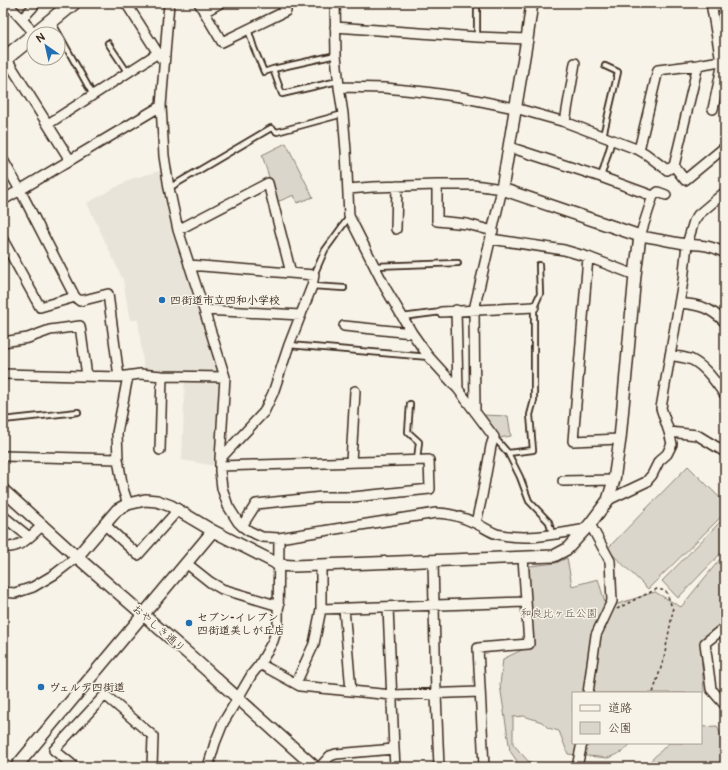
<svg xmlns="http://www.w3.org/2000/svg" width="728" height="770" viewBox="0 0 728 770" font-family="'Balsamiq Sans','Klee One',sans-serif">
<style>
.built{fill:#e9e4d9}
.green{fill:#dbd6cb;stroke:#8b8074}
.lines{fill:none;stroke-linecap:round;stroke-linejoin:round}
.service-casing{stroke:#3b2a1e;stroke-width:8}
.minor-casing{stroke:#3b2a1e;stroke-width:12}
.tertiary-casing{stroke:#3b2a1e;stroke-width:14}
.primary-casing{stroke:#3b2a1e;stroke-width:17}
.path{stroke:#3b2a1e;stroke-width:1.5;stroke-dasharray:3 3;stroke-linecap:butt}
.service{stroke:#f7f3e8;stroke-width:4.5}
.minor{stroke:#f7f3e8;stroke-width:9}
.tertiary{stroke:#f7f3e8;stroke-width:11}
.primary{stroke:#f7f3e8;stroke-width:14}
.poi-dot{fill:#1f6fb2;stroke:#f7f3e8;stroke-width:1.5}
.labels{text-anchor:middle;stroke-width:3;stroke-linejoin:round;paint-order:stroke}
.poi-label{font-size:11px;font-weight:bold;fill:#3b2a1e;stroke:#f7f3e8;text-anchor:start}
.park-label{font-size:11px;fill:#5b4c41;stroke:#f7f3e8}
.street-label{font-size:11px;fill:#3b2a1e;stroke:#f7f3e8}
</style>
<rect width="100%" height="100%" fill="#f7f3e8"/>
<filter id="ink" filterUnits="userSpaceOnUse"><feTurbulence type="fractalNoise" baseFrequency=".025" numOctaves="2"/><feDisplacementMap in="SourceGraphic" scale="8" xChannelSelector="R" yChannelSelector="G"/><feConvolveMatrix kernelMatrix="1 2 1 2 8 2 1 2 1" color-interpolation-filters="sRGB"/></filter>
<g filter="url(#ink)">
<path class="built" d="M163,170L220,372L216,466L182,460L185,374L144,371L138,320H130L123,280L87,203L131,179Z"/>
<path class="green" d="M286,143L313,197L297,203L294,195L277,202L262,155Z
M481,415L508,416L511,436L499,438Z
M688,466L725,503V513L648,589L607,549Z
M725,517V549L678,598L662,581Z
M725,553V621L704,638L702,665L704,691L701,698V693H573V743H631L624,751L608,758L568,754L559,731L548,728L542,722L524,716L513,717V744L528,761L547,767H521L510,751L500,685L503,659L534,644H532L527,568L530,566L556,563L567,558L572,586L598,579L606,606L605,608L655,592L681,607Z
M717,726L725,744V767H644L669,743H701V727Z"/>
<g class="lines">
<defs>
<path id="service" d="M477,3V37
M712,9L725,7
M52,22L93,95
M248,29L254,48L264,72L273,69L336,55
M108,43L128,73
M273,69L282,94L338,81
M603,136L618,72L605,66
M601,177L612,140
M169,188L271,128L277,132L343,114
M375,266L458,263
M314,275L325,250L349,217
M312,286L344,288
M402,317L441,312
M289,345L429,357
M410,404L408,432L419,442L417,460
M3,420L78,412
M494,437L508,453L533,450L530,415L534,400V307L540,294L539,265
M508,453L520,477L529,501L549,522L552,534"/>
<path id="minor" d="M7,3L35,34
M126,3L161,58
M169,3L161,106L164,156L169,188L178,230L204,310L225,377L220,459V471L222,488L228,506L238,522L242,526L249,531L262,537L279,538L436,513C450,513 465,518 477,524C484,527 490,532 497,534C526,541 557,534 586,529
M199,3L222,42L286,11L282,3
M335,3L336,55L339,87L343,114L346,151L349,216L386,289L412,333L429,357L458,389L494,437L491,446L482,496L476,523
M711,3L722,67L713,109
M204,12L220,3
M22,19L33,7
M335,27L477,37L527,39
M6,58L70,160
M339,87L385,88L425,92L461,97L515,108L565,122L639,150L646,154L667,170L674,166L698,65
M565,122L575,63
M48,124L158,53
M509,147L601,177L653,196L658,192L666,195
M639,150L658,70L698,65L725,60
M3,160L20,190L75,297L80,301L108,294L119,377
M674,166L685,180L725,147
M437,185V221L467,224L493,231
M348,189L373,187L437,185H474L502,189L474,310L475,412
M653,196L640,236C655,238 671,242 686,244C703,245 710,245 725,253
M3,200L20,190L161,106
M396,229L397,186
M178,230L268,183L291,273
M491,239L564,250L588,257L635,275
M3,240L40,307L75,297
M588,257L573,441L620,439
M189,265L314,275L312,286L289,345L273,393L264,412L220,459
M679,303C700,305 709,307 725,322
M204,310L301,315
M456,310L458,389
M441,312L534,307
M344,326L412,333
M3,342L28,338L50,330L80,326L87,376
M670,355C677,357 685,357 692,360C706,367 716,383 725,395
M3,374L119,377L140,374L162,376L225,377
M128,376L117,433L118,459L123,489L128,504
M669,432L697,435L725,452
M160,450L162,376
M3,456L118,459
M351,462L355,391
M220,466L429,460L430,489L353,497H322L256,504L242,526
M563,481L614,480
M608,500L646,482L652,475L659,461L667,454L672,444L669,432L661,408L683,281L687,244L694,221L698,215L725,192
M3,516L29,537
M104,524L138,555L178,510
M3,547C21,549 30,536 43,525
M433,561L436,694L439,767
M186,563L210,582L222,589L279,606
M3,592L15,593L33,587L55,574L77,557
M344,608L351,691
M321,609L526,602
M725,627L705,643L711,689L725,705
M260,664L300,686L392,695L480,692
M296,683L314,644L321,609V565
M588,693L596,635L612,601L610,561L590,524
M394,749L395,767
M75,767L54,750L105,695L153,736L152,767
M208,767L215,743L223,723L238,698L252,674L260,664L273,641L278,625L279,538
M320,767L330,756L336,754L394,749L388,607
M484,767L478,648L529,644L523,558
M577,767L582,743"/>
<path id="tertiary" d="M3,490L77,557L193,658L315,767
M77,557L117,510L128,504L145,500L157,501L171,506L213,531L274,562L278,565L294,566L554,556L567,549L590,524L608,500L614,480L620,439L635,275L640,236L502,189L527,39L532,3
M16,767L213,531"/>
<path id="primary" d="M35,34L73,3
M3,60L34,35"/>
</defs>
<use href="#service" class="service-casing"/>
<use href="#minor" class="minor-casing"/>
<use href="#tertiary" class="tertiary-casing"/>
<use href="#primary" class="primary-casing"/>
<path class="path" d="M617,609L636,599L657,589L666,591L673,610L664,658L653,693"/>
<use href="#service" class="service"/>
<use href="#minor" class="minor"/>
<use href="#tertiary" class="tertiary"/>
<use href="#primary" class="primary"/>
</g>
</g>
<g class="poi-dot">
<circle cx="162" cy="300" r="4"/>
<circle cx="189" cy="623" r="4"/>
<circle cx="41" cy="687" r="4"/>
</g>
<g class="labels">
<g class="poi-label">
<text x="170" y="304">四街道市立四和小学校</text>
<text x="197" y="621">セブン-イレブン<tspan x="197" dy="13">四街道美しが丘店</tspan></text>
<text x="49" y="691">ヴェルデ四街道</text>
</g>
<g class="park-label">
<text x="559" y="617">和良比ヶ丘公園</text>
</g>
<g class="street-label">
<text transform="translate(159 628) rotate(41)" y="4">おやしき通り</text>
</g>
</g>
<rect width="728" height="770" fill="none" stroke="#f7f3e8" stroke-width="16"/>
<rect x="8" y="8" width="712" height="754" fill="none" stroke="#3b2a1e" stroke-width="1.5" filter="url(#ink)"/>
<rect x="572" y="692" width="130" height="52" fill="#f7f3e8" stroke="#aca397"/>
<rect x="580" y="705" width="20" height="6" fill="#f7f3e8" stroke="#aca397"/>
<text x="608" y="712" font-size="12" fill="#3b2a1e">道路</text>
<rect x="580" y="722" width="20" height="12" fill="#dbd6cb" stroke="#aca397"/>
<text x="608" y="732" font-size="12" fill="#3b2a1e">公園</text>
<g transform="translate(46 46) rotate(326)"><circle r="19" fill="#f7f3e8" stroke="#aca397"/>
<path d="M0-3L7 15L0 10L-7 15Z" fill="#1f6fb2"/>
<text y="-6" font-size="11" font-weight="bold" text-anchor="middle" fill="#3b2a1e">N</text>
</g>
</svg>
